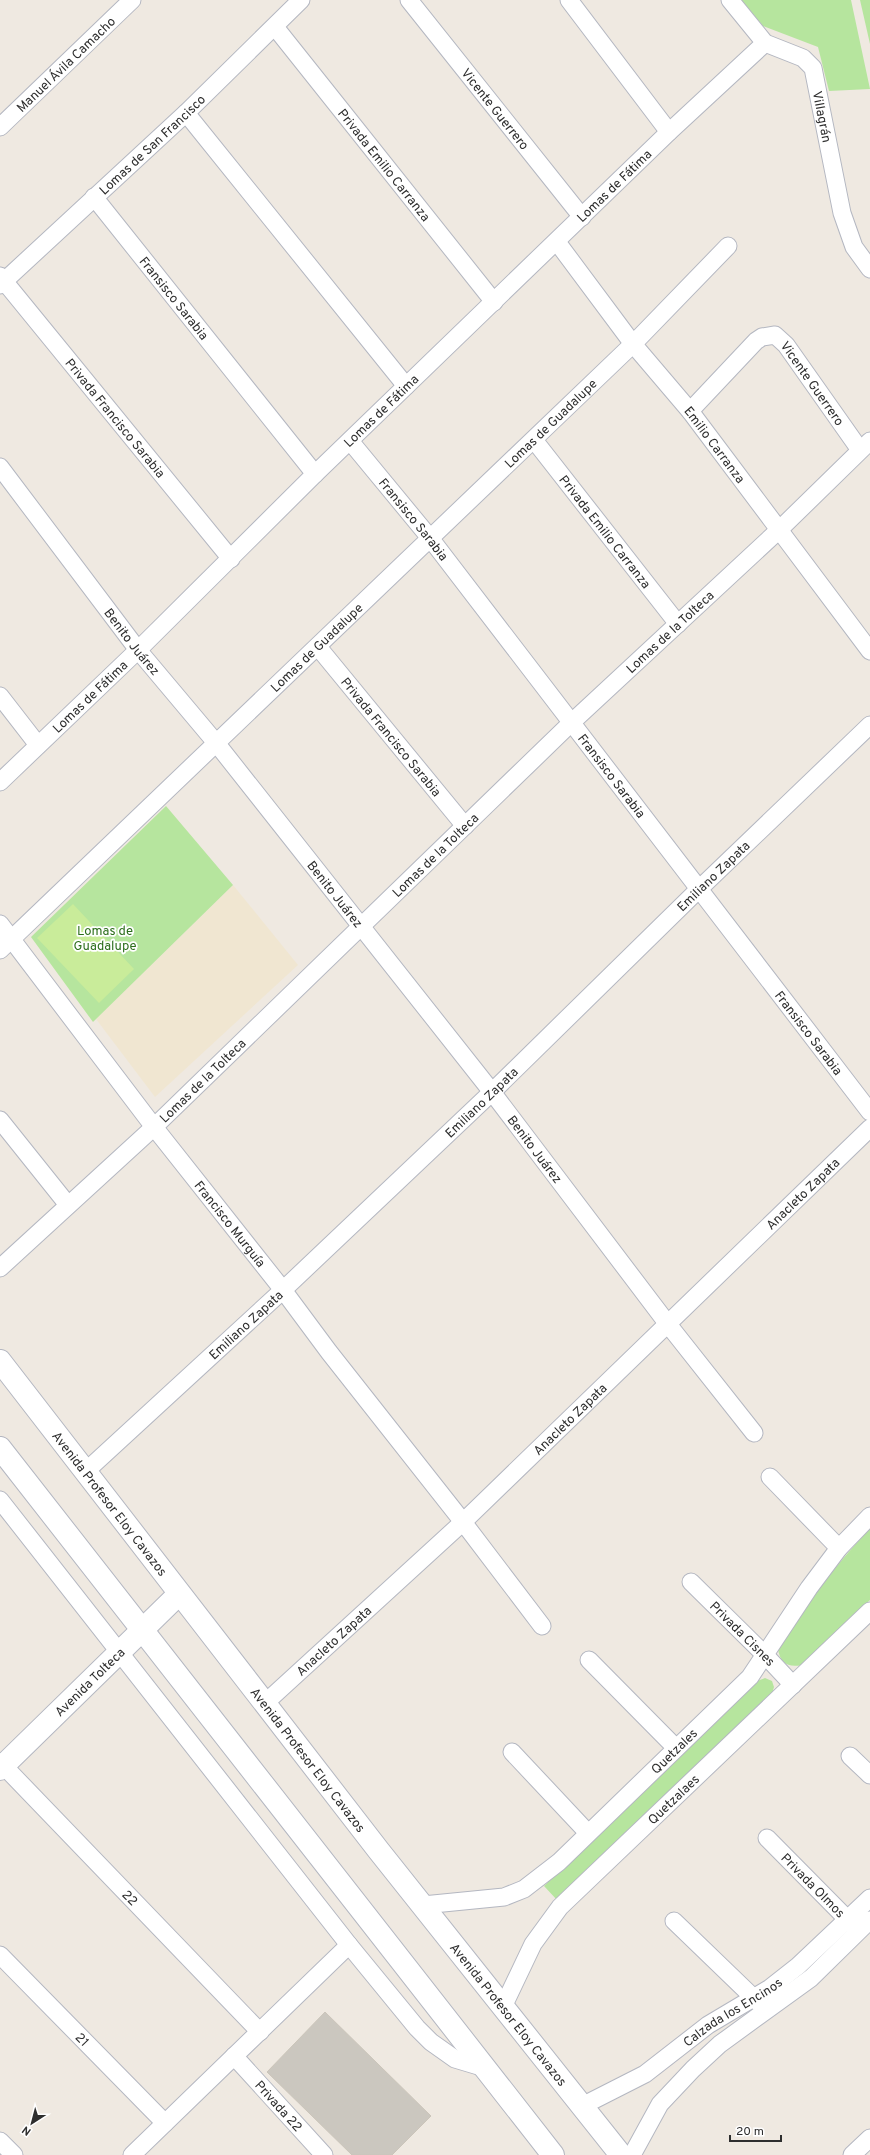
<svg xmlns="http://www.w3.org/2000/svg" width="870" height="2155" viewBox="0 0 870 2155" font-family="Overpass,sans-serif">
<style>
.education{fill:#f0e6d1}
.green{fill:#b6e59e}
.pitch{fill:#c9ec9a}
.building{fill:#cbc7bf;stroke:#cbc5ba}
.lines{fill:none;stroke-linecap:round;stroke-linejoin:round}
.street-casing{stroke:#b4b7c1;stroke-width:19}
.secondary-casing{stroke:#b4b7c1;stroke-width:24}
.street{stroke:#fff;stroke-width:17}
.secondary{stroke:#fff;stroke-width:22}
.labels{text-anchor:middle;stroke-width:3.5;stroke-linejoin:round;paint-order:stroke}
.street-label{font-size:13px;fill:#2e2e2e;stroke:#fff}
.park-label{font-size:13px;fill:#2c6e1b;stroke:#fff}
</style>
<rect width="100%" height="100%" fill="#efe9e1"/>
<path class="education" d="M233,885L298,965L155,1097L96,1019Z"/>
<path class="green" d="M741,0H851L870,89L829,91L818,47L763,26Z
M860,0H870V44Z
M166,806L233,885L93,1022L31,937Z
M870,1529V1600L802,1665C788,1668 780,1663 778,1649C806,1606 834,1565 870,1529Z
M765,1678L772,1681L774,1687L772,1694L557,1900L544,1886L757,1681Z"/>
<path class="pitch" d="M73,904L134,969L99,1003L37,938Z"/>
<path class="building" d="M325,2012L431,2116L392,2155H352L267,2072Z"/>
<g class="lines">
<defs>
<g id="street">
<path id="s1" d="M409,0L582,217"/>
<path d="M569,0L669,132"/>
<path id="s2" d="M730,0L765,43L803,58L813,68L842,213L854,247L870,269"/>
<path id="s3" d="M275,27L494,302"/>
<path d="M186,113L406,386"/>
<path id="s4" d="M0,127L132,0"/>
<path id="s5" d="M94,197L315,474"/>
<path id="s6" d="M557,242L633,344L690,411L870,651"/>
<path id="s7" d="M0,276L231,559"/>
<path id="s8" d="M0,285L186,113L301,0"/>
<path id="s9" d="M690,411L756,341L762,337L775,335L786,345L860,450"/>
<path id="s10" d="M534,440L678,624"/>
<path id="s11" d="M350,441L430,538L870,1112"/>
<path id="s12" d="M0,467L138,650L217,744L492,1092L667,1323L754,1433"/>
<path id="s13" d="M318,647L465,826"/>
<path d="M0,696L38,745"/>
<path id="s14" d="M0,782L138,650L315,474L669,132L765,43"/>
<path id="s15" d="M0,924L154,1127L283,1290L329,1352L463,1522L542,1626"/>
<path id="s16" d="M0,950L633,344L728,246"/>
<path d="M0,1120L68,1205"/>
<path id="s17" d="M0,1268L154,1127L571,723L780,529L870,441"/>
<path id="s18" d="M85,1472L283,1290L492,1092L698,890L870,725"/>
<path d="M770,1477L839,1548"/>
<path d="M0,1500L349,1945L417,2028L431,2042L455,2059L485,2068"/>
<path id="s19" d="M691,1582L764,1654L793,1685"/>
<path d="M589,1660L676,1748"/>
<path id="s20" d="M264,1704L463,1522L870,1128"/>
<path d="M512,1752L588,1833"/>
<path d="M850,1756L870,1775"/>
<path id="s21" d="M0,1762L260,2032"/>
<path id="s22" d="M767,1838L856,1928"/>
<path id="s23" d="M423,1905L504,1897L524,1889L559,1862L750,1677L809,1588L839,1548L870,1516"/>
<path d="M674,1921L761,2005"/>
<path id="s24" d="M0,1955L165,2123"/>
<path id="s25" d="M503,2007L533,1944L560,1907L870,1611"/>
<path id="s26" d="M234,2056L324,2155"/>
<path id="s27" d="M582,2106L645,2074L708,2025L770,1988L798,1966L870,1898"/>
<path d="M0,2141L14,2155"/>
<path d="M132,2155L349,1945"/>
<path d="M632,2155L660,2104L693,2069L720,2044L811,1978L870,1920"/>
<path d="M852,2155L870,2138"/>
</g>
<g id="secondary">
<path id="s28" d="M0,1361L379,1851L621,2155"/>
<path d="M0,1448L553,2155"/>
<path id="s29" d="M0,1769L179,1594"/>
</g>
</defs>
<use href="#street" class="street-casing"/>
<use href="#secondary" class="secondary-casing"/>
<use href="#street" class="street"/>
<use href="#secondary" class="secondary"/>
</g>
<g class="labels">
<g class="street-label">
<text dy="5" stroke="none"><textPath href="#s4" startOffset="91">Manuel Ávila Camacho</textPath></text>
<text dy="5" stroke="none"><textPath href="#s1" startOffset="139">Vicente Guerrero</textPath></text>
<text dy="5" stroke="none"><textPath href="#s2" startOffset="160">Villagrán</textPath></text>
<text dy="5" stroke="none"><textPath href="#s8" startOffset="207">Lomas de San Francisco</textPath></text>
<text dy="5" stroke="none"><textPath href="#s3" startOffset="176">Privada Emilio Carranza</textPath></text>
<text dy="5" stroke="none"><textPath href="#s14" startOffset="856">Lomas de Fátima</textPath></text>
<text dy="5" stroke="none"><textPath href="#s5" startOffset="129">Fransisco Sarabia</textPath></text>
<text dy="5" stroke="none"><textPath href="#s9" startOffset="178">Vicente Guerrero</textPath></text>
<text dy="5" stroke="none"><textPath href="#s14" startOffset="532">Lomas de Fátima</textPath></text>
<text dy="5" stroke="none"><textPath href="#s7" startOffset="183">Privada Francisco Sarabia</textPath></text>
<text dy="5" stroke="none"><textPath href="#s16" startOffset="762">Lomas de Guadalupe</textPath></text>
<text dy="5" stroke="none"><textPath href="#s6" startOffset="257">Emilio Carranza</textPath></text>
<text dy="5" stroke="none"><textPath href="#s11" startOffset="101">Fransisco Sarabia</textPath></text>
<text dy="5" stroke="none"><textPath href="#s10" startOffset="116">Privada Emilio Carranza</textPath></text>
<text dy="5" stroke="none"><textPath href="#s17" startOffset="924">Lomas de la Tolteca</textPath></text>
<text dy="5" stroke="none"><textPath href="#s12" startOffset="219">Benito Juárez</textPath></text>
<text dy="5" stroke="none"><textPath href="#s16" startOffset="438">Lomas de Guadalupe</textPath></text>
<text dy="5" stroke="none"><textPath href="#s14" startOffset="124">Lomas de Fátima</textPath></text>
<text dy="5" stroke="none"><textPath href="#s13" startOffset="116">Privada Francisco Sarabia</textPath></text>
<text dy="5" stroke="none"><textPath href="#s11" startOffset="425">Fransisco Sarabia</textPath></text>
<text dy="5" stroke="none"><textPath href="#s17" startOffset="600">Lomas de la Tolteca</textPath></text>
<text dy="5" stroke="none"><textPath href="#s18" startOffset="866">Emiliano Zapata</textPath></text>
<text dy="5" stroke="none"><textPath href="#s12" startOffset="543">Benito Juárez</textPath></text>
<text dy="5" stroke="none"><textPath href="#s11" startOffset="749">Fransisco Sarabia</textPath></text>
<text dy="5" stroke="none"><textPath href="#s17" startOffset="276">Lomas de la Tolteca</textPath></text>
<text dy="5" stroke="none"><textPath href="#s18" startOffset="542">Emiliano Zapata</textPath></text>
<text dy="5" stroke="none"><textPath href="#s12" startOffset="867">Benito Juárez</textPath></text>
<text dy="5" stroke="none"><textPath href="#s20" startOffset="742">Anacleto Zapata</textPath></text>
<text dy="5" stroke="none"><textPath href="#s15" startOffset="378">Francisco Murguía</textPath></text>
<text dy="5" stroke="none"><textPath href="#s18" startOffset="218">Emiliano Zapata</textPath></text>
<text dy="5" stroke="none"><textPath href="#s20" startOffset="418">Anacleto Zapata</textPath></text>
<text dy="5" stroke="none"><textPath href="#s28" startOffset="180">Avenida Profesor Eloy Cavazos</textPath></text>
<text dy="5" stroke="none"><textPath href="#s19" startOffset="73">Privada Cisnes</textPath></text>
<text dy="5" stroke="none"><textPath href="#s20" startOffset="94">Anacleto Zapata</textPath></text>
<text dy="5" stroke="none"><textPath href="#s29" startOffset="125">Avenida Tolteca</textPath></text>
<text dy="5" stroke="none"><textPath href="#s23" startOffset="307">Quetzales</textPath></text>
<text dy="5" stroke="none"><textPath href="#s28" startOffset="504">Avenida Profesor Eloy Cavazos</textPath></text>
<text dy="5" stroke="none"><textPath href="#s25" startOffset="272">Quetzalaes</textPath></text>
<text dy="5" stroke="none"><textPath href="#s22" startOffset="66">Privada Olmos</textPath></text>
<text dy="5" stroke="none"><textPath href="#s21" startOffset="188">22</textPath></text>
<text dy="5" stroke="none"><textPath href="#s27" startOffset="178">Calzada los Encinos</textPath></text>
<text dy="5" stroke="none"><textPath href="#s28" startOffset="828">Avenida Profesor Eloy Cavazos</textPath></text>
<text dy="5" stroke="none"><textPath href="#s24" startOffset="118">21</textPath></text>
<text dy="5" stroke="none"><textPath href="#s26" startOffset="67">Privada 22</textPath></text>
</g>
<g class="park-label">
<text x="105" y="935">Lomas de<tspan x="105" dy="15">Guadalupe</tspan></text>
</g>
</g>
<g transform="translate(32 2123) rotate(216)" stroke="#ffffff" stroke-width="3" paint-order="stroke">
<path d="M0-3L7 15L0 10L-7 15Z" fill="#2e2e2e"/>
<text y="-6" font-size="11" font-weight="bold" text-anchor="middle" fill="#2e2e2e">N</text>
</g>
<path d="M730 2135v6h51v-6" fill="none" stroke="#2e2e2e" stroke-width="2"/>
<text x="736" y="2135" font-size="12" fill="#2e2e2e" stroke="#ffffff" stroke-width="3" paint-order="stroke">20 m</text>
</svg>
